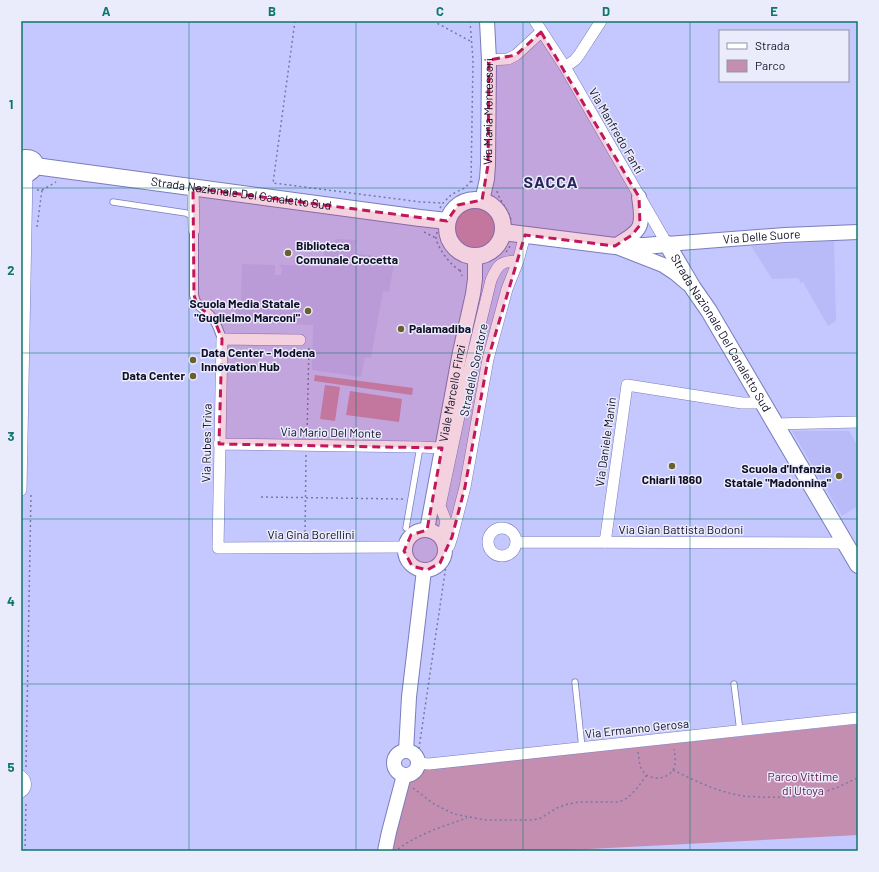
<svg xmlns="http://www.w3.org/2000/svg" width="879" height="872" viewBox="0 0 879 872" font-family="Barlow,sans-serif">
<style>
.built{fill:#b8bbf7}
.green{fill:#c38eaf}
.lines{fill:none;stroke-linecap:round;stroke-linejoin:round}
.service-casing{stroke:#7a7dbd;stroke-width:7}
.pedestrian-casing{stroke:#7a7dbd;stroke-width:10}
.minor-casing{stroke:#7a7dbd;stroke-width:12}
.tertiary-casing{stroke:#7a7dbd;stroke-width:16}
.secondary-casing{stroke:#7a7dbd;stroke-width:18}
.path{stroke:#7779a3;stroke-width:1.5;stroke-dasharray:2 3;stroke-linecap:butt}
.service{stroke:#fff;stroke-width:5.5}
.pedestrian{stroke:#fff;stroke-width:8}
.minor{stroke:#fff;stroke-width:11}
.tertiary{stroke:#fff;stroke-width:14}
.secondary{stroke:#fff;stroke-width:16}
.marked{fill:#c2185b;fill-opacity:0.2;stroke:#c2185b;stroke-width:3;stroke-dasharray:8 5;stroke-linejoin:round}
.grid{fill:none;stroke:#0f766e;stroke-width:1;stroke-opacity:0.55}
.poi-dot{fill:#68612d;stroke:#ebecfb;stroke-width:1.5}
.labels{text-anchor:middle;stroke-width:3;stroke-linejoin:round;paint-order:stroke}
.street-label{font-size:12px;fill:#0f0e26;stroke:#ebecfb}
.poi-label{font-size:12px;font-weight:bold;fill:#0f0e26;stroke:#ebecfb;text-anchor:start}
.park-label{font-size:12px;fill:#5d1549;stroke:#ebecfb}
.district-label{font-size:16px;font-weight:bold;letter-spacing:1px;fill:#27245b;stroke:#ebecfb}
.neatline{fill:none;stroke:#0f766e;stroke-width:1.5}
.grid-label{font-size:13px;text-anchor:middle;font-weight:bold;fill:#0f766e}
</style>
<rect width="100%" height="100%" fill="#c4c8ff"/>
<path class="built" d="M339,239L356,240L354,253L395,259L389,292L383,291L371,358L365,357L361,377L312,370L313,325L236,322V301H241L242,264L275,265V275H281L282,267H280V265L323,266L324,248L326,243Z
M834,241L836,321L828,326L803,282L800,283L799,278L772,279L751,246Z
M792,431H849L858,447V506L842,516Z"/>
<path class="green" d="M452 227a22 22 0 1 1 44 0a22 22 0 1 1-44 0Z
M315,375L413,388L412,395L314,381Z
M325,385L340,387L335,421L320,419Z
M350,391L402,399L399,422L346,415Z
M858,724V835L550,851H393L404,780L422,770Z"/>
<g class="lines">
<defs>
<path id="service" d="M113,202L186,213L194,217
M406,528L420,447
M575,682L582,748
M734,684L740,731"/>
<path id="pedestrian" d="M194,230V295C197,309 203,307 210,315C217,322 219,331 222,339"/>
<path id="minor" d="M535,21L565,67L667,244
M489,60L508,59L516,55L541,32
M565,67L575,60L579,55L601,21
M193,188L194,230
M300,340L222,339L218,548L405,547
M775,424L858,422
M219,444L420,447L442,448
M21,490L27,173
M488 542a14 14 0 1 1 28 0a14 14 0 1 1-28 0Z
M442,539L446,521L440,506L468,374L491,280C498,264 501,261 518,261
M516,542L846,543
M605,543L627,385L742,403H755L762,401
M445,549L449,546L452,537L465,487L488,359L507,289L518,261L525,235
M418,763L429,764L858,718
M21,776C27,781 27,788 21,792"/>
<g id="tertiary">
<path id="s1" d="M482,201L487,179L488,165L489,60L487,21"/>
<path id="s2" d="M667,244L785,235L858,232"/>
<path d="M615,246C642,230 644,228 639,197"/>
<path d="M617,247L663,265L675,273L688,284"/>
<circle cx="425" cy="550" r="20"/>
<path id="s3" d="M427,530L460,352L473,294L475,279V257"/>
<circle cx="406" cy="763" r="12"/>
<path d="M406,751L409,697L424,570"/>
<path d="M385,851L389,832L404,775"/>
</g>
<g id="secondary">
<path d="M21,162L25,158C36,157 39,167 29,173L25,172L21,169"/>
<path id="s4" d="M35,166L420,218L447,221"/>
<circle cx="475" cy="228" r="28"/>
<path id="s5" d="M503,232L615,246H645L667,244L693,288L709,311L858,565"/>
</g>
</defs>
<use href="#service" class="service-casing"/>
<use href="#pedestrian" class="pedestrian-casing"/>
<use href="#minor" class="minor-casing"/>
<use href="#tertiary" class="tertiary-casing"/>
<use href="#secondary" class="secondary-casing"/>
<path class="path" d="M295,21L273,183L421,202L443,203
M433,21L472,42
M470,21L473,60L471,181L474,183
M37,190H42L56,182
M497,191C500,202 508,209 511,220
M440,208L443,203L451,195L456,192L465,188L471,181
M37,227L42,190
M424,232L436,238
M437,232C437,234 436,236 436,238C438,249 451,266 461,271
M506,252L511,245
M460,270L462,276
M307,435L309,345
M261,497L403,499
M305,537L306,455
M402,557L406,563L412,570
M638,752C639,757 639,763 641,768C647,782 668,781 674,768C676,762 675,755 674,749
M422,753L419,748L447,559
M26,767L31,493
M673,770C693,780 716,791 738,795C744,797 751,796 757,797C783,798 810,797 836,788C843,785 850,781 858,778
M394,771C389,766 390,759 395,753
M415,777L418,775L423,774
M413,788L434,804L454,814L485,820H530L539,819L557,808L568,804L579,802H618C631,799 639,785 647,775
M398,849C419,834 443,826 467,818
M25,851L26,801"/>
<use href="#service" class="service"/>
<use href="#pedestrian" class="pedestrian"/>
<use href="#minor" class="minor"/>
<use href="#tertiary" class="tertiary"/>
<use href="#secondary" class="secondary"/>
</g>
<path class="marked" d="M541,32L639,197L640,225L632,235L615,246L525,235L488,359L465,487L452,537L440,563L427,570L412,566L404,551L411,535L427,530L442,448L219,444L222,339L214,319L197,305L194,295L193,188L447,221L458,205L482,200L488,165L489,60L516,55Z"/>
<path class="grid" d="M189,21V851M356,21V851M523,21V851M690,21V851M21,188H858M21,353H858M21,519H858M21,684H858"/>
<g class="poi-dot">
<circle cx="288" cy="253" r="4"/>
<circle cx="308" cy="311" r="4"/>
<circle cx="401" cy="329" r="4"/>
<circle cx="193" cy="360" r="4"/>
<circle cx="193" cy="376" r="4"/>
<circle cx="672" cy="466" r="4"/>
<circle cx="839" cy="476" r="4"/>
</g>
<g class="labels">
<g class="street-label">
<text dy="4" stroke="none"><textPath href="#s1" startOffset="90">Via Maria Montessori</textPath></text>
<text transform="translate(616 131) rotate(60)" y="4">Via Manfredo Fanti</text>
<text dy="4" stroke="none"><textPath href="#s4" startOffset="208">Strada Nazionale Del Canaletto Sud</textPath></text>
<text dy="4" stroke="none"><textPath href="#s2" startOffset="95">Via Delle Suore</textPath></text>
<text dy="4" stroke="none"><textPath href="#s5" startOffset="269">Strada Nazionale Del Canaletto Sud</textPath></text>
<text transform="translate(474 370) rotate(-78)" y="4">Stradello Soratore</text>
<text dy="4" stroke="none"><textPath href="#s3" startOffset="139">Viale Marcello Finzi</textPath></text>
<text transform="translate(331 433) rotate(1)" y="4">Via Mario Del Monte</text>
<text transform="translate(606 442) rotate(-82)" y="4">Via Daniele Manin</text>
<text transform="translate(207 443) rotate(-89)" y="4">Via Rubes Triva</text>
<text x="681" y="534">Via Gian Battista Bodoni</text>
<text x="311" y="539">Via Gina Borellini</text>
<text transform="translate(637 729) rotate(-6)" y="4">Via Ermanno Gerosa</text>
</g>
<g class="poi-label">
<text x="296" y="250">Biblioteca<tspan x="296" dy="14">Comunale Crocetta</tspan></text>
<text x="300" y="308" text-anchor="end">Scuola Media Statale<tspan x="300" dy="14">"Guglielmo Marconi"</tspan></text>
<text x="409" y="333">Palamadiba</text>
<text x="201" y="357">Data Center - Modena<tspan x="201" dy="14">Innovation Hub</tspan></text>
<text x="185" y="380" text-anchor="end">Data Center</text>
<text x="831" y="473" text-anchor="end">Scuola d'Infanzia<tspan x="831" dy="14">Statale "Madonnina"</tspan></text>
<text x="672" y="484" text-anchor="middle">Chiarli 1860</text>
</g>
<g class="park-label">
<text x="803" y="781">Parco Vittime<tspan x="803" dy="14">di Utoya</tspan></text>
</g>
<g class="district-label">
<text x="551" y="188">SACCA</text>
</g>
</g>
<rect width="879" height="872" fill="none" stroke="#ebecfb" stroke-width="44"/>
<rect x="719" y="30" width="130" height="52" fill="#ebecfb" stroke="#9393a6"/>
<rect x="727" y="43" width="20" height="6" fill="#ffffff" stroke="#9393a6"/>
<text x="755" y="50" font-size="12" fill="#0f0e26">Strada</text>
<rect x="727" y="60" width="20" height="12" fill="#c38eaf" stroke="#9393a6"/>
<text x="755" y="70" font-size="12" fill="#0f0e26">Parco</text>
<rect x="22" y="22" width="835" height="828" class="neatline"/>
<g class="grid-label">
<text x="106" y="16">A</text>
<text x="272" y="16">B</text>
<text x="440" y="16">C</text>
<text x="606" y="16">D</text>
<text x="774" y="16">E</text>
<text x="11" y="109">1</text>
<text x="11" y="275">2</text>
<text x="11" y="441">3</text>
<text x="11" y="606">4</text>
<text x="11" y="772">5</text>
</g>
</svg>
